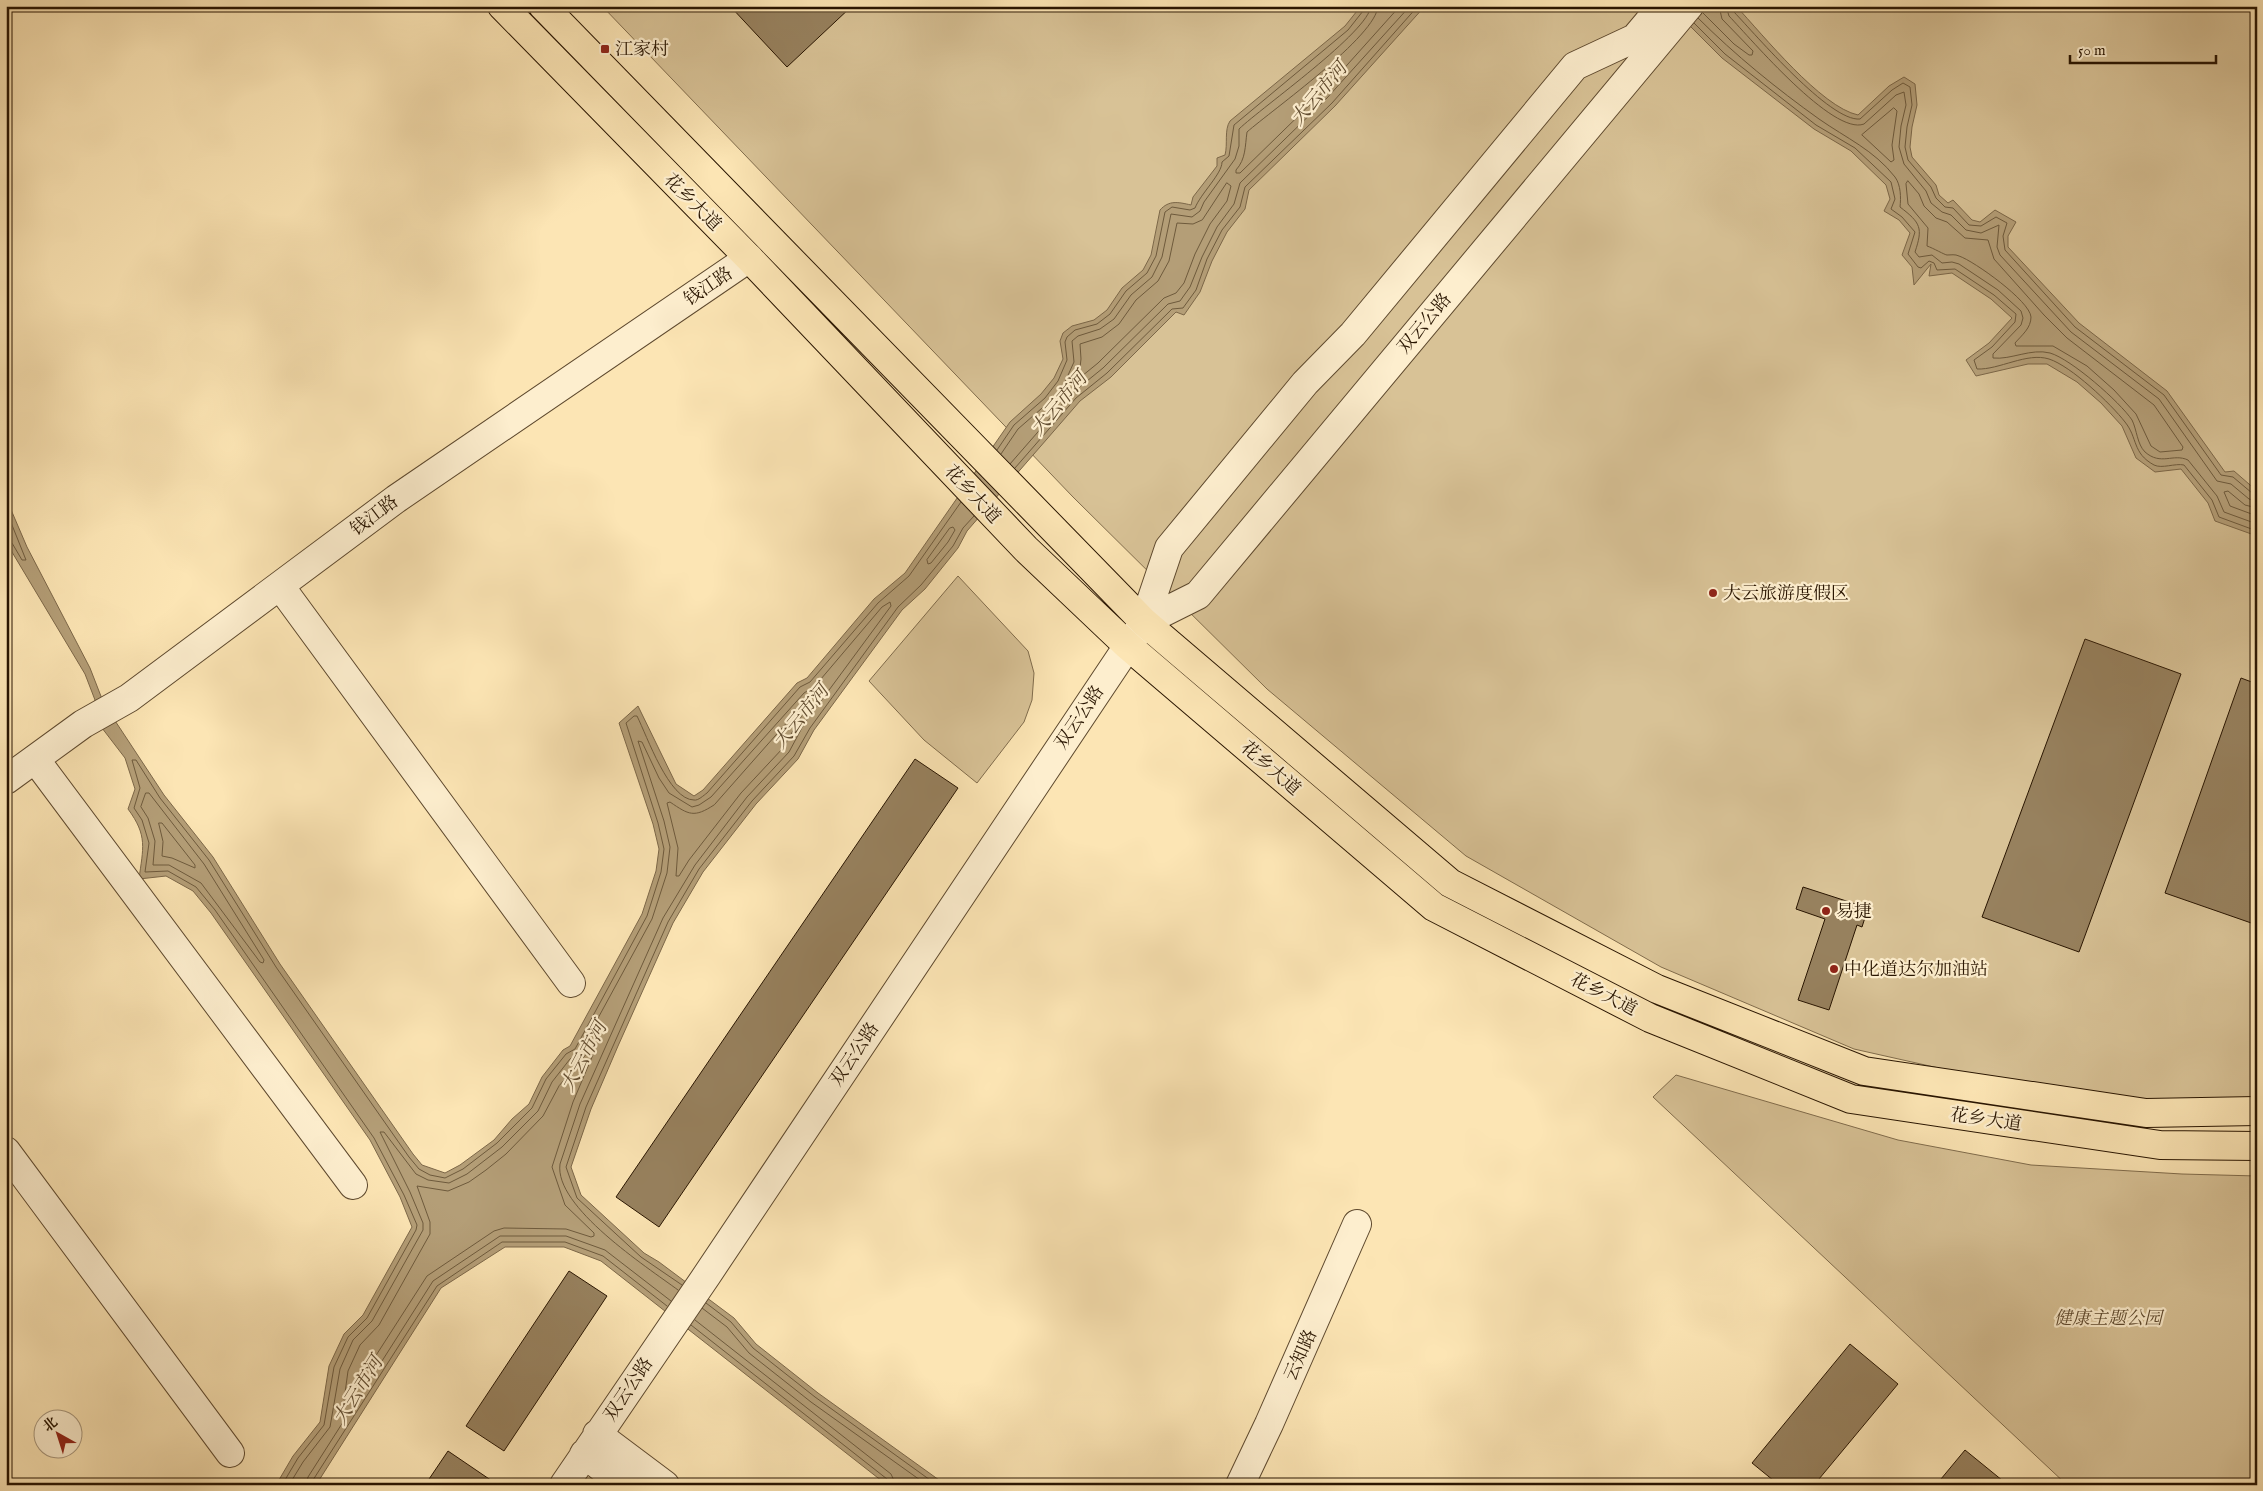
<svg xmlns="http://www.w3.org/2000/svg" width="2263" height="1491" viewBox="0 0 2263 1491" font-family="'IM FELL English','Noto Serif SC',serif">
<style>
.green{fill:#d8c296;stroke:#806c4c}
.water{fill:#b49e77;stroke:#7c6748}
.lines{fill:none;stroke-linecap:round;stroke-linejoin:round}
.shore{stroke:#6e5a3c;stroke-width:1}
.building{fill:#97815e;stroke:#291501}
.minor-casing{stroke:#5e492e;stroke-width:30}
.major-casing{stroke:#291501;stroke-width:30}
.minor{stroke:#fdeece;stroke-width:28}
.major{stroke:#fce5b4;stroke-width:28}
.poi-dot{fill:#8f2418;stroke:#fdeece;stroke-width:2}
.labels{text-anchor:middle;stroke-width:4.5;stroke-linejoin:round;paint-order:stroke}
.poi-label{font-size:18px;fill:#291501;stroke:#fdeece;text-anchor:start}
.street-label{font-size:18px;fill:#291501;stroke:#fdeece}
.park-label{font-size:18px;font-style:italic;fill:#5e492e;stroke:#fdeece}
.water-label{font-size:19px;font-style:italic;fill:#614c30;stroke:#fdeece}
</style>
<rect width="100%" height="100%" fill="#fce5b4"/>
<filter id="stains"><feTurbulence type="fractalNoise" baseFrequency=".004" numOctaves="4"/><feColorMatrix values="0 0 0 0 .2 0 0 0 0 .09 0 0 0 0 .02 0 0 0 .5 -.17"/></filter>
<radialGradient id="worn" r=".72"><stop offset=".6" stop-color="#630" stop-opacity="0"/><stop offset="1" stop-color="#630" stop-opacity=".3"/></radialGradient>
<path class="green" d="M602,6H2257V1103L2149,1104L1952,1071L1854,1049L1661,967L1466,856L1267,689L1073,497Z
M958,576L1028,651L1034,673L1032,700L1024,722L977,783L924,740L869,681Z
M1676,1075L1898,1140L2031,1165L2182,1174L2257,1176V1485H2067L1653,1097Z"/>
<path class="water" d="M1361,6H1425L1335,106L1249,190L1245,209L1227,232L1212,261L1200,292L1184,315L1176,312L1111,377L1080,401L967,531L958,548L925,589L902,610L814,730L798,759L756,804L703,872L673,923L618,1046L591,1109L571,1167L581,1195L644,1253L659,1262L734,1318L756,1344L818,1393L946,1485H887L601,1261L564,1247H505L441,1288L316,1485H276L293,1456L320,1422L329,1366L344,1334L363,1315L412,1227L400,1197L370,1140L211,913L193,891L166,876L139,879C143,848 148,836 128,809L135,789L125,758L92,715L95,700L85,674L6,542V498L27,547L90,668L104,704L164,795L213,857L280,964L413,1154L422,1165L445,1173L460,1165L494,1140L512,1119L529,1104L542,1077L563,1050L570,1046L642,914L656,871L659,849L653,824L619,723L638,706L676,784L694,796L703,790L797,683L807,678L874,599L905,573L1010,422L1041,394L1054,378L1063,359L1060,341L1063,333L1072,326L1094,320L1107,310L1122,288L1143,270L1151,255L1160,210C1169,200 1178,202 1191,205L1193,197L1217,166V158L1225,155C1228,144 1224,130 1230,121L1345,26Z
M1666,6H1736C1763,35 1821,107 1858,115L1889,86L1904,77L1915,84L1917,105L1912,127L1910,147L1912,157L1936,185L1939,195L1948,203L1953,200L1972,220L1980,222L1995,210L2016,222L2008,236V247L2079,323L2167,391L2225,472L2234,471L2257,491V536L2215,521L2208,503L2181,469L2155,472L2136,458L2122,426L2101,403L2077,382L2047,364H2028L1976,376L1966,360L1989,343L2012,318L1991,299L1952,273L1929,276L1931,264L1914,285L1912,267L1902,255L1910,233L1899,220L1884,211L1890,199L1886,185L1851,151L1814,129L1722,58L1690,26Z"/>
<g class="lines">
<path class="shore" d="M1378,6C1377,36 1272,110 1247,132C1245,146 1246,159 1236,170V173H1240L1322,93L1400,6
M1726,6L1729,16C1751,39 1833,136 1864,124L1896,95L1904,92L1906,105L1901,126L1899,147L1904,164L1926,191L1931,203L1942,212L1951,215L1966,230L1981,233L1999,225L1997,247L2000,255L2071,332L2159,399L2217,481L2231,484L2249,499L2257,501
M1732,6L1734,12C1756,35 1830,122 1860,119L1892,90L1903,83L1910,87L1912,105L1907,127L1905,147L1908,160L1931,187L1936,198L1945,207L1953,208L1969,225L1981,226L1996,217L2007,223L2003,236L2005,250L2075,327L2164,395L2221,475L2233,477L2252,493L2257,495
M1702,12L1734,44L1749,55H1752L1753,51L1722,19L1719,6
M1698,18C1735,55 1777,89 1819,119C1846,138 1874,150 1895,177C1901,185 1901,198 1900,207C1921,223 1923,228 1915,252L1919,257L1932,255L1942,263L1952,262L1959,264L1998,290L2021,311L2023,318L2021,325L1993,354V358C2011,360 2031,348 2050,353C2071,359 2120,402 2132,420C2137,430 2137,444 2145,452C2161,466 2173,453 2188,460L2217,496L2224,512L2257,524
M1694,23L1725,54L1816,125L1855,148L1891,182L1895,199L1891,209L1902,217L1915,232L1908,254L1918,267L1921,268L1929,261L1934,263L1937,270L1955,269L1994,295L2016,314L2015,322L1992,347L1974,360L1977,369C1999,370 2027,352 2049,359C2071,366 2111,404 2125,422C2138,438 2132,453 2154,465C2162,469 2175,463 2184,465L2212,500L2219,517L2257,531
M1894,108L1897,111L1892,145L1894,160L1891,162L1862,135Z
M1908,181L1919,194L1924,206L1936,218L1947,222L1965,238L1988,240L1994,259L2044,315L2067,338L2154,405L2183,447L2182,450L2160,452L2151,446L2136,414L2114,390L2087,366L2053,346H2016L2015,343C2022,335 2031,328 2031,317C2030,301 1974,261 1959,256C1955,254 1951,255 1947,255C1945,255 1933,248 1927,246L1928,228L1908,204L1906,184Z
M1227,183L1231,186L1227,201L1210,224L1195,254L1184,283L1176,293L1164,298L1098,363L1082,376H1079L1081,359L1080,344L1102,337L1119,324L1136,300L1158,281L1169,261L1177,223L1193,224L1202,220Z
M997,450L1014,425L1045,398L1058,381L1067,360L1065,342L1067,337L1075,330L1097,324L1110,314L1126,291L1147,273L1156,256L1165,212L1172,207L1190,210L1195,208C1201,193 1222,174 1222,162L1229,156L1234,125L1348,30L1363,11L1364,6
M1001,454L1018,429L1049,402L1064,384L1074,362L1072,341L1078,336L1100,329L1114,319L1131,295L1152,277L1162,257L1171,214L1192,217L1200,211L1204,202L1235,159L1239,146V129C1262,107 1369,32 1371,6
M1010,464L1071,394L1103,368L1168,304L1180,301L1190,287L1202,257L1217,227L1234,204L1240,183L1327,98L1410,6
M1015,468L1076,398L1107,373L1172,309L1183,308L1196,290L1207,259L1222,230L1240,207L1245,187L1332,103L1418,6
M2257,508L2245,505L2228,491L2224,492L2230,506L2257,516
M6,510L26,560H22L12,543L6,541
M950,528L953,527L955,530L948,542L931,563L928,564L927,560Z
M801,707H804L805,710L783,748L741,793L689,860L679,876H676L678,848L667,803L670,802C689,815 694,818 714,805Z
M146,793H149L204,864L264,960L263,963L260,962L201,883L169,865H153L155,841L148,818L141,807Z
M159,823H162L195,865V868L172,858L162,856L163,842Z
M593,1047L595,1050L573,1102L552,1167L565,1205L594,1233V1236L591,1237L566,1229L504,1228L494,1231L427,1276L348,1399L344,1400L348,1371L360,1345L379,1325L430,1234V1222L417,1186L448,1191L469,1182L486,1170L506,1154L543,1116L559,1086Z
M682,1285L641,1257L577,1198L566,1167L586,1107L668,922L699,869L752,801L794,756L810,728L898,607L921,585L953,546L963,528L974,516
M706,1303L731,1322L753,1348L815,1397L937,1485
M702,1308L727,1327L749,1353L811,1402L927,1485
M695,1320L891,1474L896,1485
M691,1325L887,1479L890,1485
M282,1485L298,1458L324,1425L334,1367L348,1337L367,1318L416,1230L417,1225L404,1195L374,1138L215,910L196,887L168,871L145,872L149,843L142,820L134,808L140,788L132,760H136L160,798L209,860L276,967L409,1157L419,1169L430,1175L445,1178L463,1169L497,1143L532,1108L546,1079L566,1054L575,1049L647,916L661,872L664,849L658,823L626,723L634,716H637C647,736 669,800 694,800C698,801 704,795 707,793L800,687L810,682L878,603L909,576L961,502
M289,1485L303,1462L330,1427L340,1369L353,1340L372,1321L423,1230V1223L410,1192L380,1132H384L416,1174L428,1180L449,1183L467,1174L502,1147L538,1111L552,1082L570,1059L579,1053L652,919L667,873L670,847L664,821L638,741L642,742L659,778L669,793L692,807L699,805L711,797L804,693L815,686L882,607L890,602L891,606L804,724L789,752L747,797L695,865L663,918L580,1104L560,1164C554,1207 647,1267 678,1290
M306,1485L308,1477L433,1281L500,1236H566L605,1250L671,1301
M312,1485L313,1480L437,1286L502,1242H565L603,1256L667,1306"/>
</g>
<path class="building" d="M730,6H852L787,67Z
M2085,639L2181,674L2079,952L1982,917Z
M2241,678L2257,684V925L2165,893Z
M915,759L958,788L659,1227L616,1197Z
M1803,887L1868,908L1862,927L1857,925L1829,1010L1798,1000L1825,919L1796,909Z
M569,1271L607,1296L504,1451L466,1426Z
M1850,1344L1898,1384L1814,1485H1779L1752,1463Z
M1965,1450L2008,1485H1936Z
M448,1451L498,1485H425Z"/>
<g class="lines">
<defs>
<path id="minor" d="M280,586L571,983
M1144,622L1198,595L1689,6
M35,759L353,1185
M6,780L83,724L129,698L396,499L749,258
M6,1151L230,1453
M597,1434L665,1485
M584,1454L624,1485
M564,1485L707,1275L1144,622L1169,548L1305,383L1353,334L1575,66L1635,38L1662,6
M1240,1485L1269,1424L1357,1224"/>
<path id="major" d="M502,6L749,258L1026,549L1127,645L1434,907L1650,1018L1851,1099L2160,1145L2257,1146
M543,6L1144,622L1450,883L1657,989L1864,1071L2146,1113L2257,1111"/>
</defs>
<use href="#minor" class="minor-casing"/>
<use href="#major" class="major-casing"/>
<use href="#minor" class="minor"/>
<use href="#major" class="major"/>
</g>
<g class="poi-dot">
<rect x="600" y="44" width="10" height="10" rx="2.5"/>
<circle cx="1713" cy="593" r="5"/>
<circle cx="1826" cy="911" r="5"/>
<circle cx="1834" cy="969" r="5"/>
</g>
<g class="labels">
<g class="poi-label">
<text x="615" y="55">江家村</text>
<text x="1723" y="599">大云旅游度假区</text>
<text x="1836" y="917">易捷</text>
<text x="1844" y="975">中化道达尔加油站</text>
</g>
<g class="street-label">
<text transform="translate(693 202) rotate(45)" y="6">花乡大道</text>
<text transform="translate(708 286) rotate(-34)" y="6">钱江路</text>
<text transform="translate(1424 323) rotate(-50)" y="6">双云公路</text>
<text transform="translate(973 494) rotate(47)" y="6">花乡大道</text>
<text transform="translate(374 515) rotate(-37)" y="6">钱江路</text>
<text transform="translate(1079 717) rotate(-56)" y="6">双云公路</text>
<text transform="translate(1271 768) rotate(41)" y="6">花乡大道</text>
<text transform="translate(1604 994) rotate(27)" y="6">花乡大道</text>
<text transform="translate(854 1054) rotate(-56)" y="6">双云公路</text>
<text transform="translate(1986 1119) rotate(8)" y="6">花乡大道</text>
<text transform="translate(1300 1355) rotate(-66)" y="6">云知路</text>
<text transform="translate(628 1389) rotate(-56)" y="6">双云公路</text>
</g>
<g class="park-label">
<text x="2108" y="1324">健康主题公园</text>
</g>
<g class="water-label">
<text transform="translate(1318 93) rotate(-50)" y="7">大云市河</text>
<text transform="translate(1058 403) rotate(-50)" y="7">大云市河</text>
<text transform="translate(800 716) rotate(-51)" y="7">大云市河</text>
<text transform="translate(583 1056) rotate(-62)" y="7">大云市河</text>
<text transform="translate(357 1390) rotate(-58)" y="7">大云市河</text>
</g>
</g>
<rect width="2263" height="1491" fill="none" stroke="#fce5b4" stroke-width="25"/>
<rect x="8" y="8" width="2248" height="1476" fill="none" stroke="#291501" stroke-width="2.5"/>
<rect x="12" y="12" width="2238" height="1466" fill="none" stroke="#291501"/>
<g transform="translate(58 1434) rotate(321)"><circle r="24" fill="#fdeece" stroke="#a8977c"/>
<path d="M0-4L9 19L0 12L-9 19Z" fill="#8f2418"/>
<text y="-8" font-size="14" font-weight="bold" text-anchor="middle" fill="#291501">北</text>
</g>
<path d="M2070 55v8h146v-8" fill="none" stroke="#291501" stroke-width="2.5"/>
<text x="2078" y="55" font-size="15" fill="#291501" stroke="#fdeece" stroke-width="4" paint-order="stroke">50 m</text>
<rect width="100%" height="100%" filter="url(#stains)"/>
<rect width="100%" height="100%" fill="url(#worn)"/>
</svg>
